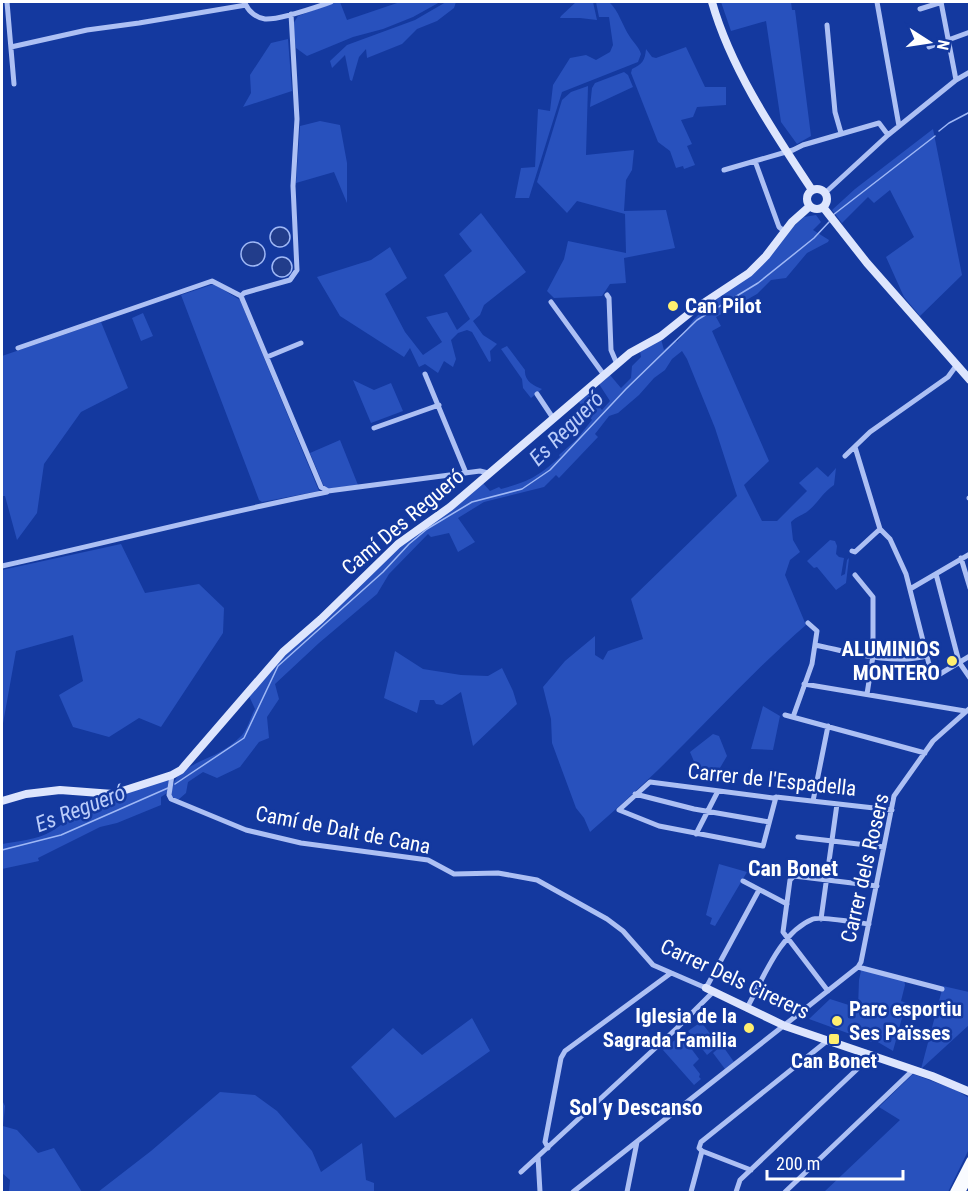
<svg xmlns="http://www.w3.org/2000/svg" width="971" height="1194" viewBox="0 0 971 1194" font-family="'Roboto Condensed',sans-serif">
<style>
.green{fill:#2851bd}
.water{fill:#223d8b;stroke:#9fb8f6;stroke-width:1.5}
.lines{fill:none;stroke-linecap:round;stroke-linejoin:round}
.stream{stroke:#9fb8f6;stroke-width:1.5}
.street{stroke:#adc0f4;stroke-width:5}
.secondary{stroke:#dde5fd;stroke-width:8}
.primary{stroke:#f9fbff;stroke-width:8}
.poi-dot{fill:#ffef6f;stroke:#14399f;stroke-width:2}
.labels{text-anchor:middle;stroke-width:5;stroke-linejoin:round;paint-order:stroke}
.poi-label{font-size:21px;font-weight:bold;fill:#fff;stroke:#14399f;text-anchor:start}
.street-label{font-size:21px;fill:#fff;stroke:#14399f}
.water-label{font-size:22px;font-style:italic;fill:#baccfa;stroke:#14399f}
.neighbourhood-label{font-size:22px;font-weight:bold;fill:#fff;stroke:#14399f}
</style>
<rect width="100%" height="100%" fill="#14399f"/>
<path class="green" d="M336,2H340L347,20L400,2H440L413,17L383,29L353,37L307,56L296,48L293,24L298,16Z
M446,2H456L454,8L437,21L417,29L402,44L367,58L366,49L359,57L352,81L350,80L345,55L332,68L330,61L347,45L415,20Z
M576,2H593L597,20L580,18H560L561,16Z
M596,2H609C619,11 622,25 630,37C634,43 639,47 641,54L638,62L562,92L529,198H515L521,168L535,167L538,109L550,111L553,85L570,58L586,55L596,60L610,52L613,45L609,17H599Z
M721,2H791L792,10H795L811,136L797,144L781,122L766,21L731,31Z
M288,39L292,91L243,107L251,93L250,75L271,43Z
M686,47L705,87H726V105L697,107L693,117L681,120L692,144L687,146L695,165L684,169L683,166L676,168L670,151L658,142L631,73L632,69C642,64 645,61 646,49L652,57L656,58Z
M624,72L628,75L633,87L590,107L592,88L595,83Z
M588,86L586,155L634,150L632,170L626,180L624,211L666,210L675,248L624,258L626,283L610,284L602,296L554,298L547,291L564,259L568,241L626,253L625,214L577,201L567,213L537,182L562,100L571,92Z
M320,121L340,125L347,163V203L334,172L296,183L300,126Z
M933,129L962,275L920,316L904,297L886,257L914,237L890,190L874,203L868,197L842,223L832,210L855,189Z
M481,213L526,272L484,305L480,315L473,321L483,335L497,344L490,351L491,361L489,362L472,332L467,330L458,333L451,340L456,359L453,367L444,361L438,373L425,364L419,367L410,348L404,357L340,316L317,277L371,260L390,247L407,278L385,294L405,332L423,355L442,342L426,317L447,312L457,330L470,319L444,275L472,251L459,234Z
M816,215L821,222L813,230L829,240L828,242L807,253L786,278L771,280L757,294L716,317L721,326L712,331L769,461L744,485L762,521H777L807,491L799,483L817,467L828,477L836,468L834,485C823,492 818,503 808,511C803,515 797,516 791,522L793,540L800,552L790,560L785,575L806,625C754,670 707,722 658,770C636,791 613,812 590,832L584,818L576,808L552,743L551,719L543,687L565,661L595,636V655L603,660L608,651L643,639L631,599L737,496L715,428L687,359L682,351L672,359L665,370L654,378L639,395L618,413L609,416L595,434L598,437L559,478L556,475L544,487L484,502L458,518L475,542L458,552L449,533L431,537L428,534L389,574L377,594L319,643L275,684L279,699L267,717L269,738L259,742L240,767L217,778L203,772L188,782L186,793L178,800L172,797C168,770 202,762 220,752C227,748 234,743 239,738C247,732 250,718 255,709L249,696L278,660L411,537L482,482L490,491L499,487L501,489C530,481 537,477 560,457L559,455L576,440L592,420L579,402L588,394L602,410L610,401L599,384L610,375L621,388L631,378L632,366L641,357L640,351L661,339L664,350L675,340L677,342L694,319L711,303L753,273L785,234L804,217Z
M214,284L240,300L319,491L262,502L259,500L181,295Z
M143,313L153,336L141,341L132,318Z
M101,322L128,388L81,412L44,464L37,513L17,540L5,496H2V356Z
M507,346L525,370C524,381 534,386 542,389L531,398L523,388L522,379L501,349Z
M353,380L374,390L391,383L403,411L371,423Z
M340,440L358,485L325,489L310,453Z
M830,540L835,541L837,546L836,554L839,557L844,558L841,576L845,574L847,560L849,558L846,583L836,590L817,567L814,568L807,561Z
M121,544L145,593L199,584L224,608L223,633L161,727L139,718L109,737L73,727L59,695L83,681L73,635L16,651L2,729V570Z
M395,651L423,669L461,675L488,676L502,668L513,691L517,704L473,746L461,692L442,705L436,704L434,700H420L417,713L384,698Z
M763,706L780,716L773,750L751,749Z
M713,734L719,736L727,756L717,773L698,771L690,752Z
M169,779L167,793L161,797V805L117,823L100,827L38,858L39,861L2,869V844C18,841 37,840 52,831C70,821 86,797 108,798Z
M719,864L747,872L715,926L710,924L712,918L706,915Z
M862,966L904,978L905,985L901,1001L906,1003L893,1051L871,1038L872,1042L809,1019L830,999L858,1008L859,980Z
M943,986L969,992V1025L921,1069Z
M472,1018L490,1051L395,1118L351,1067L393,1028L422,1055Z
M701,1022L719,1045L707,1055L688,1031Z
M681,1035L699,1059L693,1065L700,1074L699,1077L701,1079L694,1085L663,1050Z
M722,1045L734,1062L725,1069L713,1053Z
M913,1074L956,1090L969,1098V1149L948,1192H824L900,1120L879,1107Z
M220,1092L255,1095L277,1111L312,1151L321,1172L362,1143L366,1180L374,1183V1192H98L151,1151Z
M2,1100L5,1106L3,1126L17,1130L38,1153L54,1148L82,1192H9L10,1180L2,1173Z"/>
<path class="water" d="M270 237a10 10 0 1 1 20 0a10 10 0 1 1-20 0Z
M241 254a12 12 0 1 1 24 0a12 12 0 1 1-24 0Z
M272 267a10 10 0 1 1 20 0a10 10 0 1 1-20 0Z"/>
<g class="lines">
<path class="stream" d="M939,131L949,123L970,112
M833,215L935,136
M175,784L244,738L278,666L383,572L409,544L427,529L472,502L522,489L550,470L626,389L697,320L758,283L814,238L829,222
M2,850L61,835L168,788"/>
<path class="street" d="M7,2L14,84
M877,2L899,126
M941,2L956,80
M246,5C249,12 257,18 265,19C281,20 316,7 331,2
M920,9L942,2
M291,14L297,119L293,186L297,270L290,280L244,293L241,296L321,487L328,491L480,471L488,473
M827,25L835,112L841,133
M11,47L87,30L139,23L246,5
M929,47L970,32
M755,161L779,227L784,231
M724,170L793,150L803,145L879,123L888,135
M825,193L888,135L956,80L970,72
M607,295L609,298L611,350L617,364
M551,302L604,375
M18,348L212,281L241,296
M267,357L301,343
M425,374L466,473
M537,394L553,418
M374,428L439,405
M855,447L880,529L890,539L906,574L932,676L935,677L970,656
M845,456L870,432L948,377L956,366
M969,498H970
M852,551L855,552L880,529
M961,558L970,588
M2,566C110,542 218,514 327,492
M936,574L959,662L970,678
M855,575L873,597V656L867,694
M910,589L970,554
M815,645C850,652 891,665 927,656
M804,684L965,711
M785,715L925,753
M793,717L812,664L817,631L808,623
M172,775L169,795L171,799L246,830L301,843L428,860L454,874L498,873L537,880L607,919L623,931L653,965L706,988L759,890
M635,794L694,809L769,822
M776,797L763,846L659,826L619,810L650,782L773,798L776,797L892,810
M813,801L828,726
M696,834L718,791
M798,837L884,847
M743,881L787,904
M821,919L837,804
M858,967L942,989
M828,991L783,932L790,880L794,876L877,886
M747,1008C763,979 780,932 813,919C821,916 858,923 869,924
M548,1148L545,1142L561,1058L565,1051L671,973
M702,1151L751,1170
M538,1157L540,1192
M521,1172L677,1028L713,992
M573,1192L858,967L861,962L894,796L933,741L970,708
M627,1192L637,1142
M691,1192L702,1151L699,1148L701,1142L827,1041
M736,1192L740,1180L871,1056
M785,1192L913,1070"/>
<path class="secondary" d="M712,2C731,69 773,131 812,190
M807 199a10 10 0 1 1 20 0a10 10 0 1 1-20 0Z
M823,207L867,263L970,380
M2,801L26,794L60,790L113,794L172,775L181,770L283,652L321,619L398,544L450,507L630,353L661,336L696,308L749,273L766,256L792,222L810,206
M706,988L785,1026L932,1076L970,1092"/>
<path class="primary" d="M954,1192L970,1161
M961,1192L970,1176"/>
</g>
<g class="poi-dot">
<circle cx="673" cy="306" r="6"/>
<circle cx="952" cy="661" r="6"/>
<circle cx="837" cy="1021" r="6"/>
<circle cx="749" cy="1028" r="6"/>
<rect x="828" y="1033" width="12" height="12" rx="3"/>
</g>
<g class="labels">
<g class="poi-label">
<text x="685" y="313">Can Pilot</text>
<text x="940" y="656" text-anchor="end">ALUMINIOS<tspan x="940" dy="24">MONTERO</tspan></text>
<text x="849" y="1016">Parc esportiu<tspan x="849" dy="24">Ses Païsses</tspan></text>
<text x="737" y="1023" text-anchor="end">Iglesia de la<tspan x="737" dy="24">Sagrada Familia</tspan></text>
<text x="834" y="1068" text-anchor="middle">Can Bonet</text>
</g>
<g class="street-label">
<text transform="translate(403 522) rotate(-40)" y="7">Camí Des Regueró</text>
<text transform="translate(772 780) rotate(6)" y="7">Carrer de l'Espadella</text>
<text transform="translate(343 830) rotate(11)" y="7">Camí de Dalt de Cana</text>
<text transform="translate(865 868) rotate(-77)" y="7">Carrer dels Rosers</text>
<text transform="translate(735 979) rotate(25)" y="7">Carrer Dels Cirerers</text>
</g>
<g class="water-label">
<text transform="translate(566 428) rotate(-45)" y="8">Es Regueró</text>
<text transform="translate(80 808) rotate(-21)" y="8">Es Regueró</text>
</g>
<g class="neighbourhood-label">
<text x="793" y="876">Can Bonet</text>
<text x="636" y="1115">Sol y Descanso</text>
</g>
</g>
<rect width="971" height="1194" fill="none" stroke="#ffffff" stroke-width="6"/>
<g transform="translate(929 42) rotate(102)" stroke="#14399f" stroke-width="4.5" paint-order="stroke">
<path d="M0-4.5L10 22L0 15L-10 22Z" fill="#ffffff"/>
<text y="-9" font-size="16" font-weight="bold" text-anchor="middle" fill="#ffffff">N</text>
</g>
<path d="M767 1170v9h136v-9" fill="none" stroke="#ffffff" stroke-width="3"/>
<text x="776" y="1170" font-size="18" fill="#ffffff" stroke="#14399f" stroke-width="4.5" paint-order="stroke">200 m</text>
</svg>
